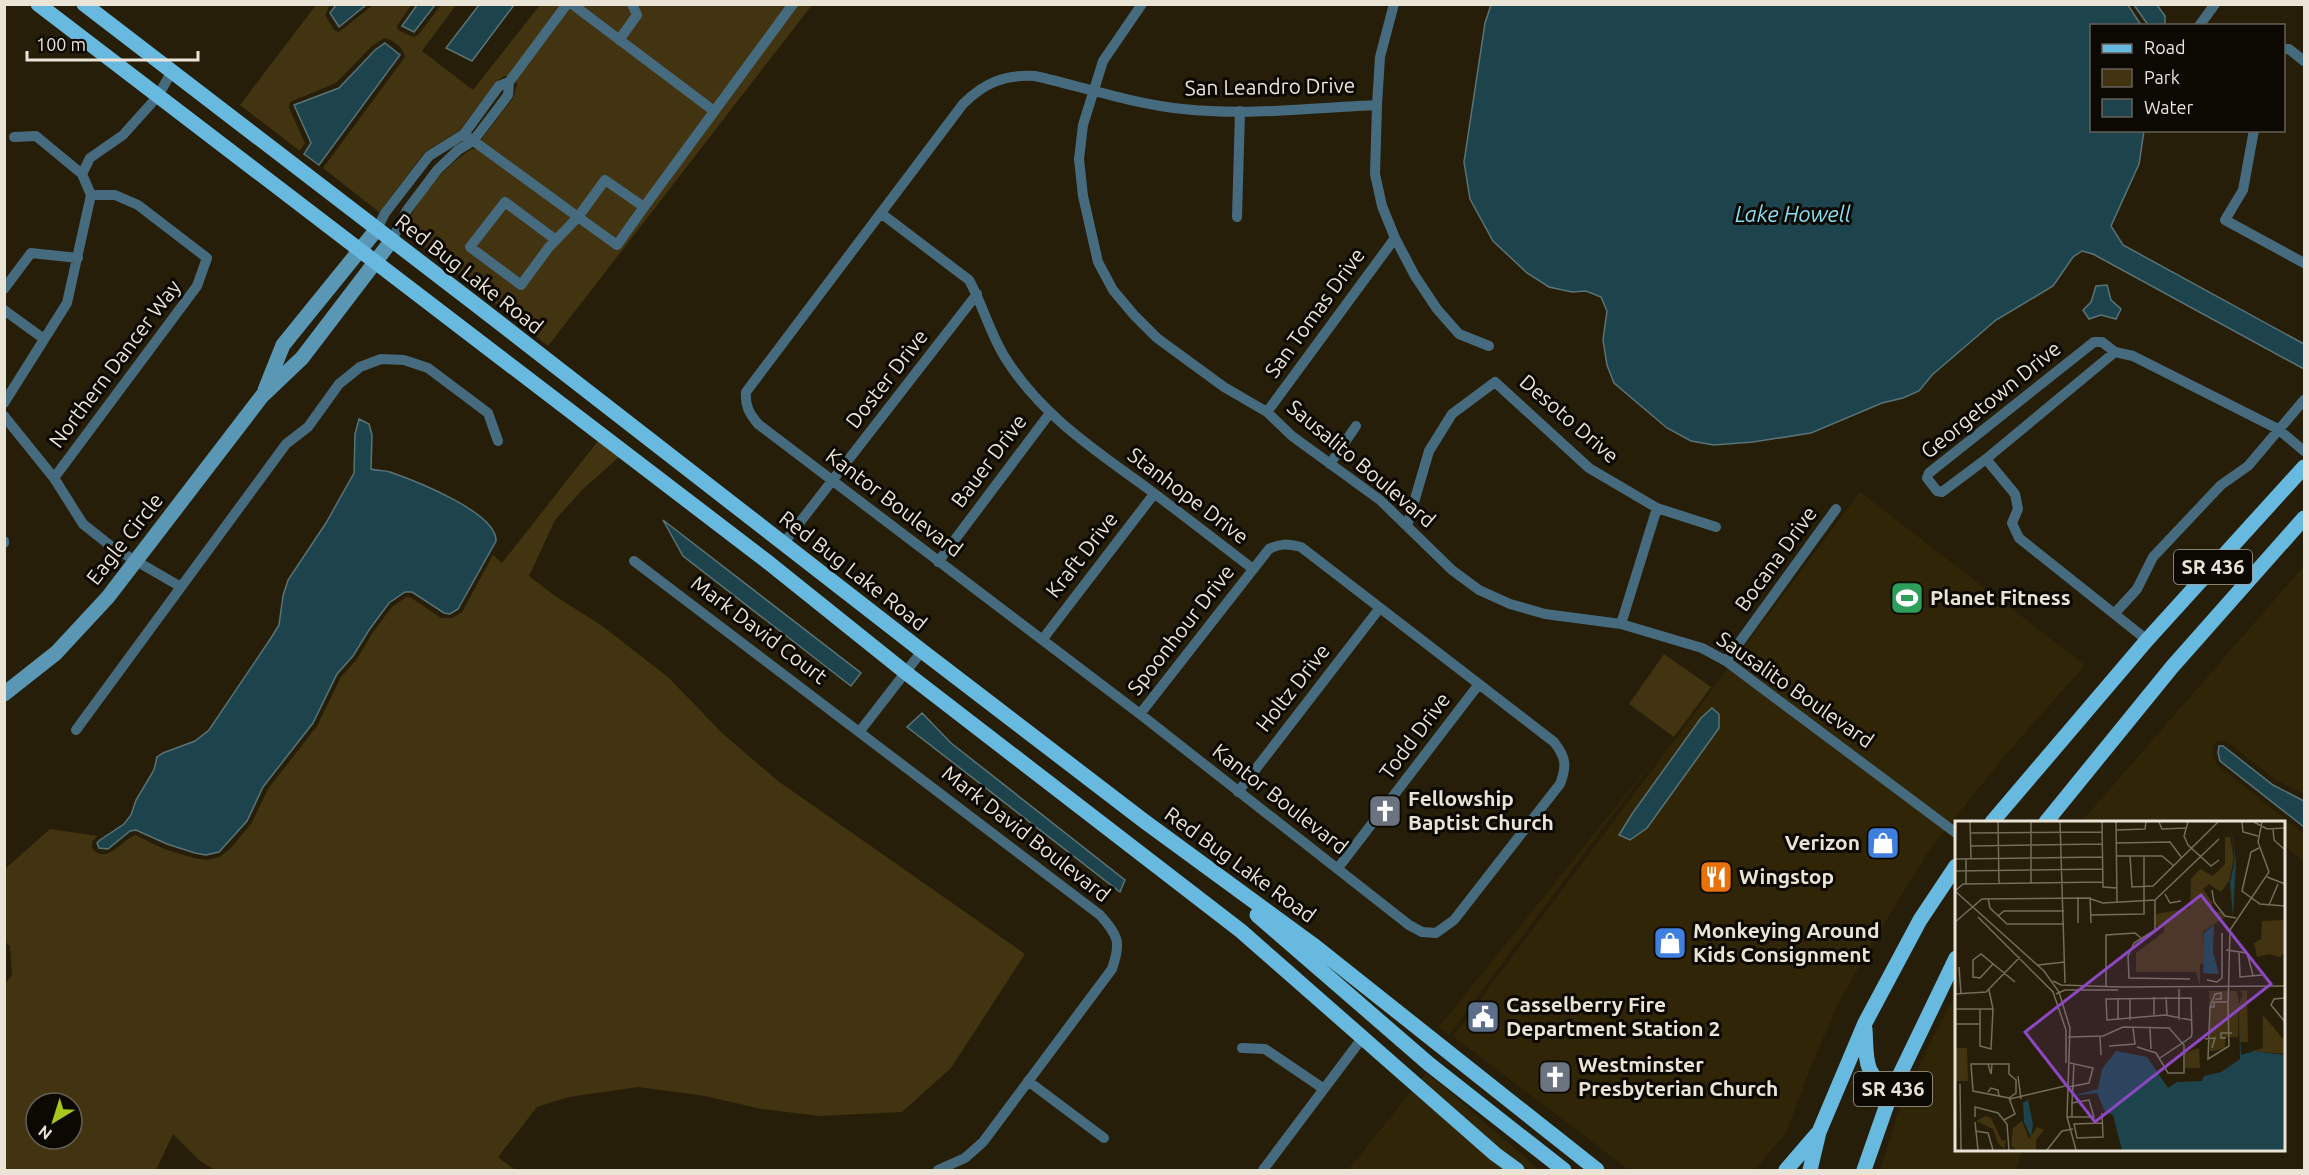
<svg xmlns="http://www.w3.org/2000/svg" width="2309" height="1175" viewBox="0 0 2309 1175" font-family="Ubuntu,sans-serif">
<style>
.built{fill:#312507}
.green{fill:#423411;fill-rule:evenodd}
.water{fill:#1d434d;stroke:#5a7376;stroke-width:1.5}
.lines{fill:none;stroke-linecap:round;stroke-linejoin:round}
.street{stroke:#466b7e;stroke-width:10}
.secondary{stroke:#5997b5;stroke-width:15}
.primary{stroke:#67b9e0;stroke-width:15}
.labels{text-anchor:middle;stroke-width:6;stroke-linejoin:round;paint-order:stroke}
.shield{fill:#0c0802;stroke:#a7a297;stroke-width:1.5}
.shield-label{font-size:20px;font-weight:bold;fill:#eae4d7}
.street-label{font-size:21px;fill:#eae4d7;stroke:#0c0802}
.poi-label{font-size:21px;font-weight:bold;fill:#eae4d7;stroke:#0c0802;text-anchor:start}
.water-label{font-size:22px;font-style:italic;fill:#89ddf3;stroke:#0c0802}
.inset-road{fill:none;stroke:#746d5b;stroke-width:1.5}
.view{fill:#8c48c3;fill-opacity:0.15;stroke:#8c48c3;stroke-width:3}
.inset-edge{fill:none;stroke:#eae4d7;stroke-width:3}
</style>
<rect width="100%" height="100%" fill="#261e08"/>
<path class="built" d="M1860,492L2085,665L2008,752L1932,846L1874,940L1839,1002L1812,1064L1787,1131L1755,1170H1629L1453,1036Z
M2304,566V794L2276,780L2226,741H2217L2214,744L2212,754L2217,765L2304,834V862L2284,845V822H2255L2251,820L2248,822H2081Z
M1659,753L1449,1035L1439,1027Z
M1956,994V1150H2022L2016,1170H1880L1899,1110L1930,1043Z
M1426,1073L1445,1088L1540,1170H1529L1499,1148L1421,1079Z
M1413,1089L1507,1170H1348Z"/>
<path class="green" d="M316,5H330L325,15L334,30L339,32L373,5H411L397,26L398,30L413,37L418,35L441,5H456L422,51L473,90L540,5H812L548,346L403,230C419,199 442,167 472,149H474L513,98L517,85L515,80L509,76H504L495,83L460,130L425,152L379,212L323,168L405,57C404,48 392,39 384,38L372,46L336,83L290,102L289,108L305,143L300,151L240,105Z
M598,441L619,457L582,490L555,520L529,576L555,596L601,625L669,678L722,733L778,781L1025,954L951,1068L902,1112L820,1116L761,1109L705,1096L638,1087L569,1097L537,1107L498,1157L515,1170H215L200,1161L173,1134L156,1170H5L4,985L12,975L10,946L5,942V869L50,829L97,836L92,842V848C106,866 122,840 135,835L164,849L194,858L207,860L219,857L229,850L251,824L268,789L317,726L341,677L357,659L373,632L392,607L406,597H410L441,618H452L462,612L493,555L502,563ZM36,1103H72V1139H36Z
M1664,654L1711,687L1674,737L1629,704Z"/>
<path class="water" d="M336,5V4L366,5L339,27L330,13Z
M417,5H435L414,32L402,26Z
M479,5H514L472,61L446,48Z
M1491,5H2128L2141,25L2092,26V130L2144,131L2139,164L2111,226L2123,245L2304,344V369L2093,254L2082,251L2073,257L2053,286L1996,320L1932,375L1919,391L1903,398L1882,403L1811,433L1753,442L1714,445L1691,441L1667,428L1614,383L1607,365L1603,340L1607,311L1601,297L1586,291L1572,292L1549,287L1527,273L1493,241L1470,199L1464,162L1485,23Z
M2134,5H2157L2165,16V25H2148Z
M385,43L400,55L319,165L304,154L311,143L294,105L339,88L375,50Z
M2107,285L2111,300L2121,309L2116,319L2101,315L2089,319L2083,310L2091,302L2096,286Z
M359,419L369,424L372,435L371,469C377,471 383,470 390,472C413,480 497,512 496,541L458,609L450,614L444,613L412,592H405L389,603L369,630L353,656L337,674L313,723L263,787L247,821L219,852L206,855L195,853L167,844L136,830L130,831L108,849L99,848L97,843L100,840L124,824L131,815L136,800L154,770L157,757L163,753L195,741L209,730L271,638L279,625L283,596L288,580L326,523L354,473L355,434Z
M663,520L861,673L851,686L683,556Z
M1712,708L1719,714V728L1647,828L1630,840L1619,835L1632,814L1701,718Z
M922,713L951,743L1125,880L1120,892L907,727Z
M2219,746H2223L2273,785L2304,801V827L2220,761L2218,753Z"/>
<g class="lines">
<path class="street" d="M572,4L714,111
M1142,4L1103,61L1083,125L1079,159L1083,196L1098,262L1113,290L1134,315L1157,338L1224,387L1267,412L1292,436L1380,500L1452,570L1479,590L1510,604L1545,614L1621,624L1702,648L1726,661L1956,833
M1394,4L1380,57L1377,105L1375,174L1382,206L1395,238L1415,276L1437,309L1459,334L1489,346
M2199,26L2215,4
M619,40L637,15L632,4
M2284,49H2289L2304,61
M2254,130L2243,190L2225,220L2304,263
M464,134L578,217L605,180L644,207L793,4
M14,137L36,136L82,174L91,195
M82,174L90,158L123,135L158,96L172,71
M882,214L969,280C983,305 990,334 1006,359C1041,415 1095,450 1147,488C1183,515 1218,542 1253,569
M1237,217L1240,111
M377,229L385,213L429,156L464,134L499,86L509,82L567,4
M392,240L407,210L438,169L458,150L473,141L496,111L508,95L509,82
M556,240L505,202L470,247L521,285L549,247L578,217L617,245L644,207
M4,289L31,253L78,258
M4,310L44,339
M4,403L67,303L91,195
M1267,412L1395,238
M4,416L54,478L83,524L112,547L181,587
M1986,459L1942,492L1937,491L1927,478L1929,473L2094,342H2102L2115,352
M1330,464L1356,426
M54,478L197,286L207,258L138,205L115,195H91
M1407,526L1429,451L1452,414L1495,382L1589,468L1657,508L1716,527
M4,541V543
M783,544L977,294
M634,561L1100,915C1119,936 1121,943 1112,969L983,1142L965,1158L938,1170
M938,562L1050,413
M2115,613L2137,589L2153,557L2221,485L2248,466L2304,400
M1621,624L1657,508
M1042,640L1154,494
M2147,640L2019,538L2012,523L2018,509L2015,494L1986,459L2115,352L2133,356L2278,429L2304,451
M1726,661L1836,509
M1140,714L1269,549C1281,543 1288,544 1301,547L1554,742C1566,757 1567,766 1560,784L1454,920L1436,933L1422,932L1409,925L1140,714L758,424C749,413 745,406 746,392L963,104C984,83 1005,74 1035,76C1084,87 1133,104 1183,109C1247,116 1313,108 1377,105
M76,730L286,444L308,427L339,384L360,367L381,359L404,360L428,368L488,413L498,441
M860,731L922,651
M1238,792L1379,609
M1338,868L1479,684
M1242,1048L1265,1049L1324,1089
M1028,1081L1104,1138
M1263,1170L1363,1037"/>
<path class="secondary" d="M265,390L283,345L377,229
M4,694L56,653L108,597L262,396L302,358L392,240"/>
<path class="primary" d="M38,4L769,563L905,672L1241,931L1495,1154L1517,1170
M84,4L479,307L922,651L1144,821L1312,944L1597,1170
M1992,822L2147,640L2304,467
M2046,822L2172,667L2304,518
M1257,915L1429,1064L1564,1170
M1865,1029C1867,1063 1863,1071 1891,1093
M1786,1170L1817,1134
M1810,1170L1819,1132L1865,1023L1920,920L1956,866
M1864,1170L1891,1093L1956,958"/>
</g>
<defs>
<symbol id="stadium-square" viewBox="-11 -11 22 22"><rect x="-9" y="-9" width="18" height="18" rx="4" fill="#2e9e5b" stroke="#0c0802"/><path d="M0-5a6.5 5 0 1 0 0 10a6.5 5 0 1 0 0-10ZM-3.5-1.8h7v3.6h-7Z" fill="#fff"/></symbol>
<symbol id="church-square" viewBox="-11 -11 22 22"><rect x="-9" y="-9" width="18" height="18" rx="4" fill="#6b7280" stroke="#0c0802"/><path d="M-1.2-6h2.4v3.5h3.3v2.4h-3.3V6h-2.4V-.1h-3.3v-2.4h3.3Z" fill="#fff"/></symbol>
<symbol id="shop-square" viewBox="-11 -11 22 22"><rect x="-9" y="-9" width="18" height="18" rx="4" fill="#3f7fe0" stroke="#0c0802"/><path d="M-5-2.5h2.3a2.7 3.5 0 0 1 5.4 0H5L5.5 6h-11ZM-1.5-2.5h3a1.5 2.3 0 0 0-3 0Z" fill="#fff"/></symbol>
<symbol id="restaurant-square" viewBox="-11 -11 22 22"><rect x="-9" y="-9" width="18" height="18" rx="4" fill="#e8710a" stroke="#0c0802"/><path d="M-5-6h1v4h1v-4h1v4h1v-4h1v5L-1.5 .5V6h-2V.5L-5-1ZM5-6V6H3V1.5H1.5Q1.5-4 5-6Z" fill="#fff"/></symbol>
<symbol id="civic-square" viewBox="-11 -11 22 22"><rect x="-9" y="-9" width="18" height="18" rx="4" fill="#5c6f8a" stroke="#0c0802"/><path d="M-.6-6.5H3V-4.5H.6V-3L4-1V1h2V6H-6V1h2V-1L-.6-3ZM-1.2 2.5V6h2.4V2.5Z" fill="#fff"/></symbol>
</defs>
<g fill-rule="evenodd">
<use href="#stadium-square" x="1888" y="579" width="38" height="38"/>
<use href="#church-square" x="1366" y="792" width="38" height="38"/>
<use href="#shop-square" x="1864" y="824" width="38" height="38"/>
<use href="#restaurant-square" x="1697" y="858" width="38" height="38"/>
<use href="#shop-square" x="1651" y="924" width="38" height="38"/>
<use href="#civic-square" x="1464" y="998" width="38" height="38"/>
<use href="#church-square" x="1536" y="1058" width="38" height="38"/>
</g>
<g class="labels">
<g class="shield">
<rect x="2174" y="550" width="78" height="34" rx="4.5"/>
<rect x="1854" y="1072" width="78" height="34" rx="4.5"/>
</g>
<g class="shield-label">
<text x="2213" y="574">SR 436</text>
<text x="1893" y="1096">SR 436</text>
</g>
<g class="street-label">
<text transform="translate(1270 87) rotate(-1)" y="7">San Leandro Drive</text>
<text transform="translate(469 274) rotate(38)" y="7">Red Bug Lake Road</text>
<text transform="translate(1315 313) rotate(-54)" y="7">San Tomas Drive</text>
<text transform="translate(115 364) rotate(-53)" y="7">Northern Dancer Way</text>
<text transform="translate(887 379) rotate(-52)" y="7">Doster Drive</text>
<text transform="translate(1991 400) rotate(-39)" y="7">Georgetown Drive</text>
<text transform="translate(1569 419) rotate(41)" y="7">Desoto Drive</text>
<text transform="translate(989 461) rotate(-53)" y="7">Bauer Drive</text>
<text transform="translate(1361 464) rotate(40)" y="7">Sausalito Boulevard</text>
<text transform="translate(1188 496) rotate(37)" y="7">Stanhope Drive</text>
<text transform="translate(894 503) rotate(37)" y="7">Kantor Boulevard</text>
<text transform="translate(125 539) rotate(-52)" y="7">Eagle Circle</text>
<text transform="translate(1082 555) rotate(-52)" y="7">Kraft Drive</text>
<text transform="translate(1776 559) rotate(-54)" y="7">Bocana Drive</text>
<text transform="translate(853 571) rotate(38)" y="7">Red Bug Lake Road</text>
<text transform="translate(759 630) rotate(37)" y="7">Mark David Court</text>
<text transform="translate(1181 630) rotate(-52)" y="7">Spoonhour Drive</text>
<text transform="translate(1293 688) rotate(-52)" y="7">Holtz Drive</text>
<text transform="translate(1795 690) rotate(35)" y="7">Sausalito Boulevard</text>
<text transform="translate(1415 736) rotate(-53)" y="7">Todd Drive</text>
<text transform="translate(1280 799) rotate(38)" y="7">Kantor Boulevard</text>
<text transform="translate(1026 834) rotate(38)" y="7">Mark David Boulevard</text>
<text transform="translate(1240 865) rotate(36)" y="7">Red Bug Lake Road</text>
</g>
<g class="poi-label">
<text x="1930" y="605">Planet Fitness</text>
<text x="1408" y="806">Fellowship<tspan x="1408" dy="24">Baptist Church</tspan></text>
<text x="1860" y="850" text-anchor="end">Verizon</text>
<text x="1739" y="884">Wingstop</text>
<text x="1693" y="938">Monkeying Around<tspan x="1693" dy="24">Kids Consignment</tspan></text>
<text x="1506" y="1012">Casselberry Fire<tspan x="1506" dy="24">Department Station 2</tspan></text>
<text x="1578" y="1072">Westminster<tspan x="1578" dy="24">Presbyterian Church</tspan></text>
</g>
<g class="water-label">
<text x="1793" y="222">Lake Howell</text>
</g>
</g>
<g transform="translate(1955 821)">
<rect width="330" height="330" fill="#261e08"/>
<path d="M270,16H275L279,38L274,60L266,71L254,63L248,68L257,81V90L267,91L270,96L248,111L250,140L245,144V165L241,151H181V132L209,111V105H201V93L235,87L236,58L245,48L258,55L270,43ZM330,99V131L325,136L314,133L302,136L299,122L306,118L307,100ZM292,169L293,221H285L283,185V216H270V227L255,231L254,170H282L284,183L288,173L285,170ZM308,194L330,220V233L297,230L308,227ZM0,227H12L13,260H0ZM244,227L245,247H230V232ZM31,295L36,297L47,320L51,319L49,328L43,322L38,308L21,300ZM67,300L74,318L82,306L89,309L81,319V329H61L56,324L58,307Z" fill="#423411"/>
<path d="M275,1L281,39L278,96L275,62L280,38ZM259,104L258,131L264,153L248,152L249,112ZM284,185L286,234L299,230L330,234V329H167L158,294L150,291L142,272L117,275L143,268L147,248L161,230L192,236L213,267L222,261L247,260L249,255L266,251L285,238ZM73,279L78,303L76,316L69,301L68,282Z" fill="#1d434d"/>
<path class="inset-road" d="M15,1L16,37M43,1L44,62M76,1V62M105,1L110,162M147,1L148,66L162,67M161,1L162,81M204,1L207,8L231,7M233,1L229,15L233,24L256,45L264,39M287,1L288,11L303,15M299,1L312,8L330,7M318,8L319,19L330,29M161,9L190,8L191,1M15,12L147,11M162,22L215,21L227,37M16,25L147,23M304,27L296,31L287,70L305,83L330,85M0,28L1,1M162,35H207L219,45M175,35L177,66L198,65L263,1M0,38L148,36M11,38V63M0,50L148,48M312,56L330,63M257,69L259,81L270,95L281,97M0,70L8,63L148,61M0,70L89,150L104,171L115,207L112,296L121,329M210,73L215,82L226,80M123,76V102M135,76L136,102M33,77L35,87L52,103H109M200,79V109L179,122L173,135L174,157L235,158M314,84L323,63M136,94L189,93V35M43,95L49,90H109M23,96L98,171L111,209V242M0,101L27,78L133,77L148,82L200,79L264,18M271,129L292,132L298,154M284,130L285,156L307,154M38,143L25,157L18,156V139L26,133L60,161M83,144L110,141M4,146L6,173M252,159L262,161L267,157V112M98,160L106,164L166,166L330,165M151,165V114L180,112L186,117M224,168V199M0,173L31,171L65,136M101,173L110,169H163M199,176V194M211,176L212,194M163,177V199M175,177V199M330,177L319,178L316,184L330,201M272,181H259V186H255L253,238L274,225L273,185M255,186L260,173L266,172V178H260M273,187L275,109L314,51L303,21L307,1M0,188H38M25,188V225L36,228L38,188L34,169M0,203H25M195,207L196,228M113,216L148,215L168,206L214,207L229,224V252H213L201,232L182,226M145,216L146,234M271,217H266V212H277M250,218L260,217L257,227M154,225L180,223L178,207M205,237L236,216L237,213L236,178V177L151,178L152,199L210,194L236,199M33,243L36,253L37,243M63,255L66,278M5,263L6,329M113,266L134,262L138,247L115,242M33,271L36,267L43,269L44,275M55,278L110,265M117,282L119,242M147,292L148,316L122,317L119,303L147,302M20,296V286L43,292L52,303L54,329M112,296H139L134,279L117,282V296M49,299L60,293L54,277L18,270L16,243H54V253L61,259V272L54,277M20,301L23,329M20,310L33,312L38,329M92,329L107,310L118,308"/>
<path class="view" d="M246,74L316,163L140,301L70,211Z"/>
<rect width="330" height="330" class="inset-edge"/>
</g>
<rect width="2309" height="1175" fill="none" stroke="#eae4d7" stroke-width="12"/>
<rect x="2090" y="24" width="195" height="108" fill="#0c0802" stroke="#656057" stroke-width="1.5"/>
<rect x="2102" y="44" width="30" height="9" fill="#67b9e0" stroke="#656057" stroke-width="1.5"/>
<text x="2144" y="54" font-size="18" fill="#eae4d7">Road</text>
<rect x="2102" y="69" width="30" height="18" fill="#423411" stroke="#656057" stroke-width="1.5"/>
<text x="2144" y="84" font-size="18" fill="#eae4d7">Park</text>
<rect x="2102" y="99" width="30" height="18" fill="#1d434d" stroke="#656057" stroke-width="1.5"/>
<text x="2144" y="114" font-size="18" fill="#eae4d7">Water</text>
<g transform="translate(54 1121) rotate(218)"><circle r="28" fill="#0c0802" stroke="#656057" stroke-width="1.5"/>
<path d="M0-4.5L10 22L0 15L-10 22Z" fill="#a8c71d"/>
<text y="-9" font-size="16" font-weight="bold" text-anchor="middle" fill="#eae4d7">N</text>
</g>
<path d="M27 51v9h171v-9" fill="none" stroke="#eae4d7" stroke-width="3"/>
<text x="36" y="51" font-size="18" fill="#eae4d7" stroke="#0c0802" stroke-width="4.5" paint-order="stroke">100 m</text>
</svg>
